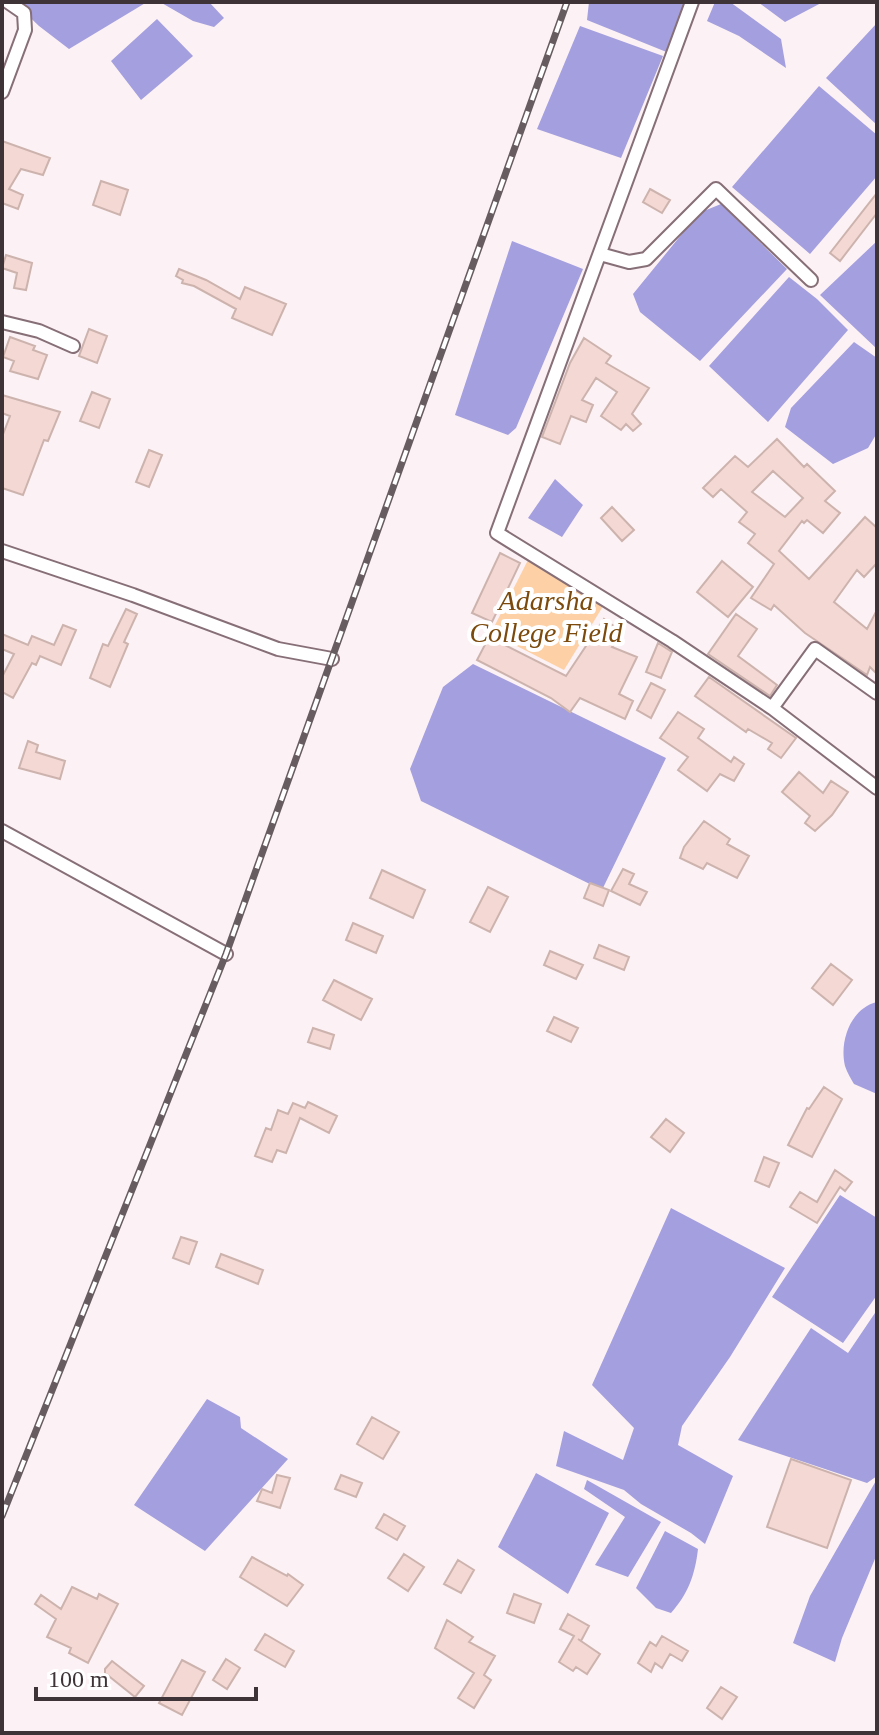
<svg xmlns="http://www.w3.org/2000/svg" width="879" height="1735" viewBox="0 0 879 1735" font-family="Georgia,serif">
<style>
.green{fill:#fdd0a5}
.water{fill:#a49fde}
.building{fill:#f4d8d3;stroke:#cdb3ae;stroke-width:2;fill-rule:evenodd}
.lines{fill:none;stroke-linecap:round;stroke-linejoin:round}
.street-casing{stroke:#876f77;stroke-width:16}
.street{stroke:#fff;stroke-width:12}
.rail-casing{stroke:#675c5f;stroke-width:7}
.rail{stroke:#fff;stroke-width:4;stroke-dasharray:12;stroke-linecap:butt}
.labels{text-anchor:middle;stroke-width:8;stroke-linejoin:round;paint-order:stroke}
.park-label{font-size:28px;font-style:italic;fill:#7b4a0c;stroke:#fff}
</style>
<rect width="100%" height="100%" fill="#fcf1f4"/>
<path class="green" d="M529,558L605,603L564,670L491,633Z"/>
<path class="water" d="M14,2H147L69,49L39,26Z
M160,2H209L224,18L214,27L193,21Z
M589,2H691L669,53L587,20Z
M715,2H730L781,39L786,68L739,36L707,21Z
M758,2H823L785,22Z
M157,19L193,56L141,100L111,61Z
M877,23V125L826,78Z
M580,26L663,56L621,158L537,129Z
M819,86L877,135V176L810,254L732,187Z
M721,204L787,269L700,361L640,312L633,294L699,213Z
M512,241L583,269L516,428L508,435L455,415Z
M877,241V349L820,295Z
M789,277L817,299L848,330L768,422L709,366Z
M854,342L877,358V433L868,448L833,464L785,427L791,408Z
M555,479L583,505L562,537L528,518Z
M473,664L666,758L602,890L421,801L410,769L443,687Z
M877,1002V1094L854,1084C851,1079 847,1072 845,1066C839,1041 851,1008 877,1002Z
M840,1195L877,1218V1295L843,1343L772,1297Z
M671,1208L785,1268L730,1357L682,1426L678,1445L733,1476L705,1544L691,1533L641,1504L624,1490L556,1466L564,1431L623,1460L634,1428L592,1385Z
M877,1310V1476L867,1483L738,1440L811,1328L848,1353Z
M207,1399L240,1417L241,1428L288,1459L205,1551L134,1505Z
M536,1473L609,1513L568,1594L498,1547Z
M877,1479V1554L842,1638L835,1662L793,1643L810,1596Z
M587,1480L661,1522L628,1577L595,1565L625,1517L584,1489Z
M665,1531L698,1549C695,1575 688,1594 671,1613L656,1608L636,1588Z"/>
<path class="building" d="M2,141L50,158L43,175L21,169L9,189L23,195L18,209L2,203Z
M101,181L128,190L120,215L93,205Z
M650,189L670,200L662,213L643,202Z
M877,193V213L840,261L830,253Z
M6,255L32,263L26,290L14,288L17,273L2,268Z
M179,269L206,280L240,299L245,287L286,304L272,335L232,318L236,309L194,286L182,283L183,280L176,276Z
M89,329L107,336L97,363L79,356Z
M10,337L35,346L33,350L47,355L38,379L10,371L14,361L3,357Z
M584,338L611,356L606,363L649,388L632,414L641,424L633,431L626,424L621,430L601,416L617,392L596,378L582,400L593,405L586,422L571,416L560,444L542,437L570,363Z
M92,392L110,399L99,428L80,421Z
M2,395L60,412L48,441L44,440L23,495L2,488V437L10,416L2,413Z
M777,439L804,467L807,464L835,491L825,501L840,513L823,533L807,520L804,523L802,521L779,551L809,579L865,517L877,528V563L864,577L857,570L834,602L867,629L877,610V674L870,667L867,675L805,633L774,605L771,610L751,598L774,564L748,543L755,534L739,522L747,512L721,489L713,497L703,488L735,456L748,467ZM773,471L803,498L785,517L752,492Z
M149,450L162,455L149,487L136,482Z
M612,507L634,530L622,541L601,518Z
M500,553L520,563L492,622L472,613Z
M722,561L753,587L728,617L697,592Z
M126,609L137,614L124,642L128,644L110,687L90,678L103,644L108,646Z
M736,614L757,629L738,656L777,685L770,696L708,654Z
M604,619L622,632L612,647L637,657L619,694L633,701L625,719L580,698L570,712L551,698L477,660L489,637L566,676Z
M63,625L76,630L61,665L40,656L36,665L32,663L13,698L2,692V677L14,654L2,649V634L28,645L32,636L54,645Z
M658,643L672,652L661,678L646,672Z
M709,677L796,738L781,758L768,749L772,743L748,729L746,732L695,696Z
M651,683L665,690L651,718L637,710Z
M678,712L704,729L698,738L731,762L734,757L744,764L734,781L720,774L707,791L678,770L688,757L660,738Z
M28,741L38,745L36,752L65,761L60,779L19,768Z
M799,772L823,793L831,781L848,792L832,815L815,831L805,823L810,816L782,792Z
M704,821L730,839L727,844L749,856L737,878L707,863L703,869L680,858L684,847Z
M623,869L634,874L629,884L647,892L640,905L611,891Z
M382,870L425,890L413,918L370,898Z
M590,883L609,890L603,906L584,898Z
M488,887L508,897L490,932L470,922Z
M353,923L383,936L376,953L346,940Z
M599,945L629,957L624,970L594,958Z
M550,951L583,965L576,979L544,965Z
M831,964L852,980L833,1005L812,988Z
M334,980L372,999L361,1020L323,1000Z
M554,1017L578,1028L571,1042L547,1031Z
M313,1028L334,1035L330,1049L308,1042Z
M824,1087L842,1099L812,1157L788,1145L807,1108L809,1109Z
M308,1102L337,1116L329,1133L300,1118L286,1153L277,1150L272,1162L255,1156L266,1128L271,1130L278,1110L288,1114L293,1103L305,1108Z
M666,1119L684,1133L670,1152L651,1137Z
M764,1157L779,1163L769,1187L755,1181Z
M835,1170L852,1182L845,1191L840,1187L817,1223L790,1207L800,1192L817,1202Z
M181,1237L197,1242L189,1264L173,1258Z
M221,1254L263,1270L258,1284L216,1267Z
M372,1417L399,1432L383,1459L357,1444Z
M791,1459L851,1480L827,1548L767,1527Z
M277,1475L290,1478L280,1508L257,1501L262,1489L272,1493Z
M341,1475L362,1483L356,1497L335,1489Z
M384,1514L405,1526L397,1540L376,1528Z
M404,1554L424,1567L408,1591L388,1578Z
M252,1557L287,1576L288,1574L303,1585L287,1606L240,1577Z
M458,1560L474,1570L461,1593L444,1584Z
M72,1587L97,1599L99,1594L118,1604L88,1663L69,1653L71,1648L47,1637L56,1619L35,1604L41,1595L61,1609Z
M514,1594L541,1604L534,1623L507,1613Z
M568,1614L589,1626L581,1641L578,1639L600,1654L587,1674L576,1667L573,1671L559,1662L574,1636L560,1629Z
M447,1620L473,1637L469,1642L495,1656L484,1675L491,1680L474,1708L458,1698L474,1673L435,1648Z
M265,1634L294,1651L285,1667L255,1650Z
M662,1636L688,1651L682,1661L670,1654L662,1668L655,1663L651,1672L638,1663L650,1642L656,1646Z
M226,1659L240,1668L227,1689L213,1680Z
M182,1660L205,1672L182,1715L159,1703Z
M112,1661L144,1686L135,1697L105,1673V1669Z
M721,1687L737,1697L722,1719L707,1708Z"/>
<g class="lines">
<defs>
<path id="street" d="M692,2L497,533L672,641L772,708L877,788
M2,92L25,30L24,13L8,2
M600,254L629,262L646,259L716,189L811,280
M2,322L39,331L73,346
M2,551L133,595L278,649L332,659
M772,708L815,649L877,693
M2,831L226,954"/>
</defs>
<use href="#street" class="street-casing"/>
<use href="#street" class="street"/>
<defs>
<path id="rail" d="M2,1516L226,954L567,2"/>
</defs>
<use href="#rail" class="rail-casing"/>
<use href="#rail" class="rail"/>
</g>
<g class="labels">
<g class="park-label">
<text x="546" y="610">Adarsha<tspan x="546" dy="32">College Field</tspan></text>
</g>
</g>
<rect width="879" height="1735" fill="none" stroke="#3e3437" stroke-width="8"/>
<path d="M36 1687v12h220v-12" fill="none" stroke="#3e3437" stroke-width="4"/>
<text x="48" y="1687" font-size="24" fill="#3e3437" stroke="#ffffff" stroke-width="6" paint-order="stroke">100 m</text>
</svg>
